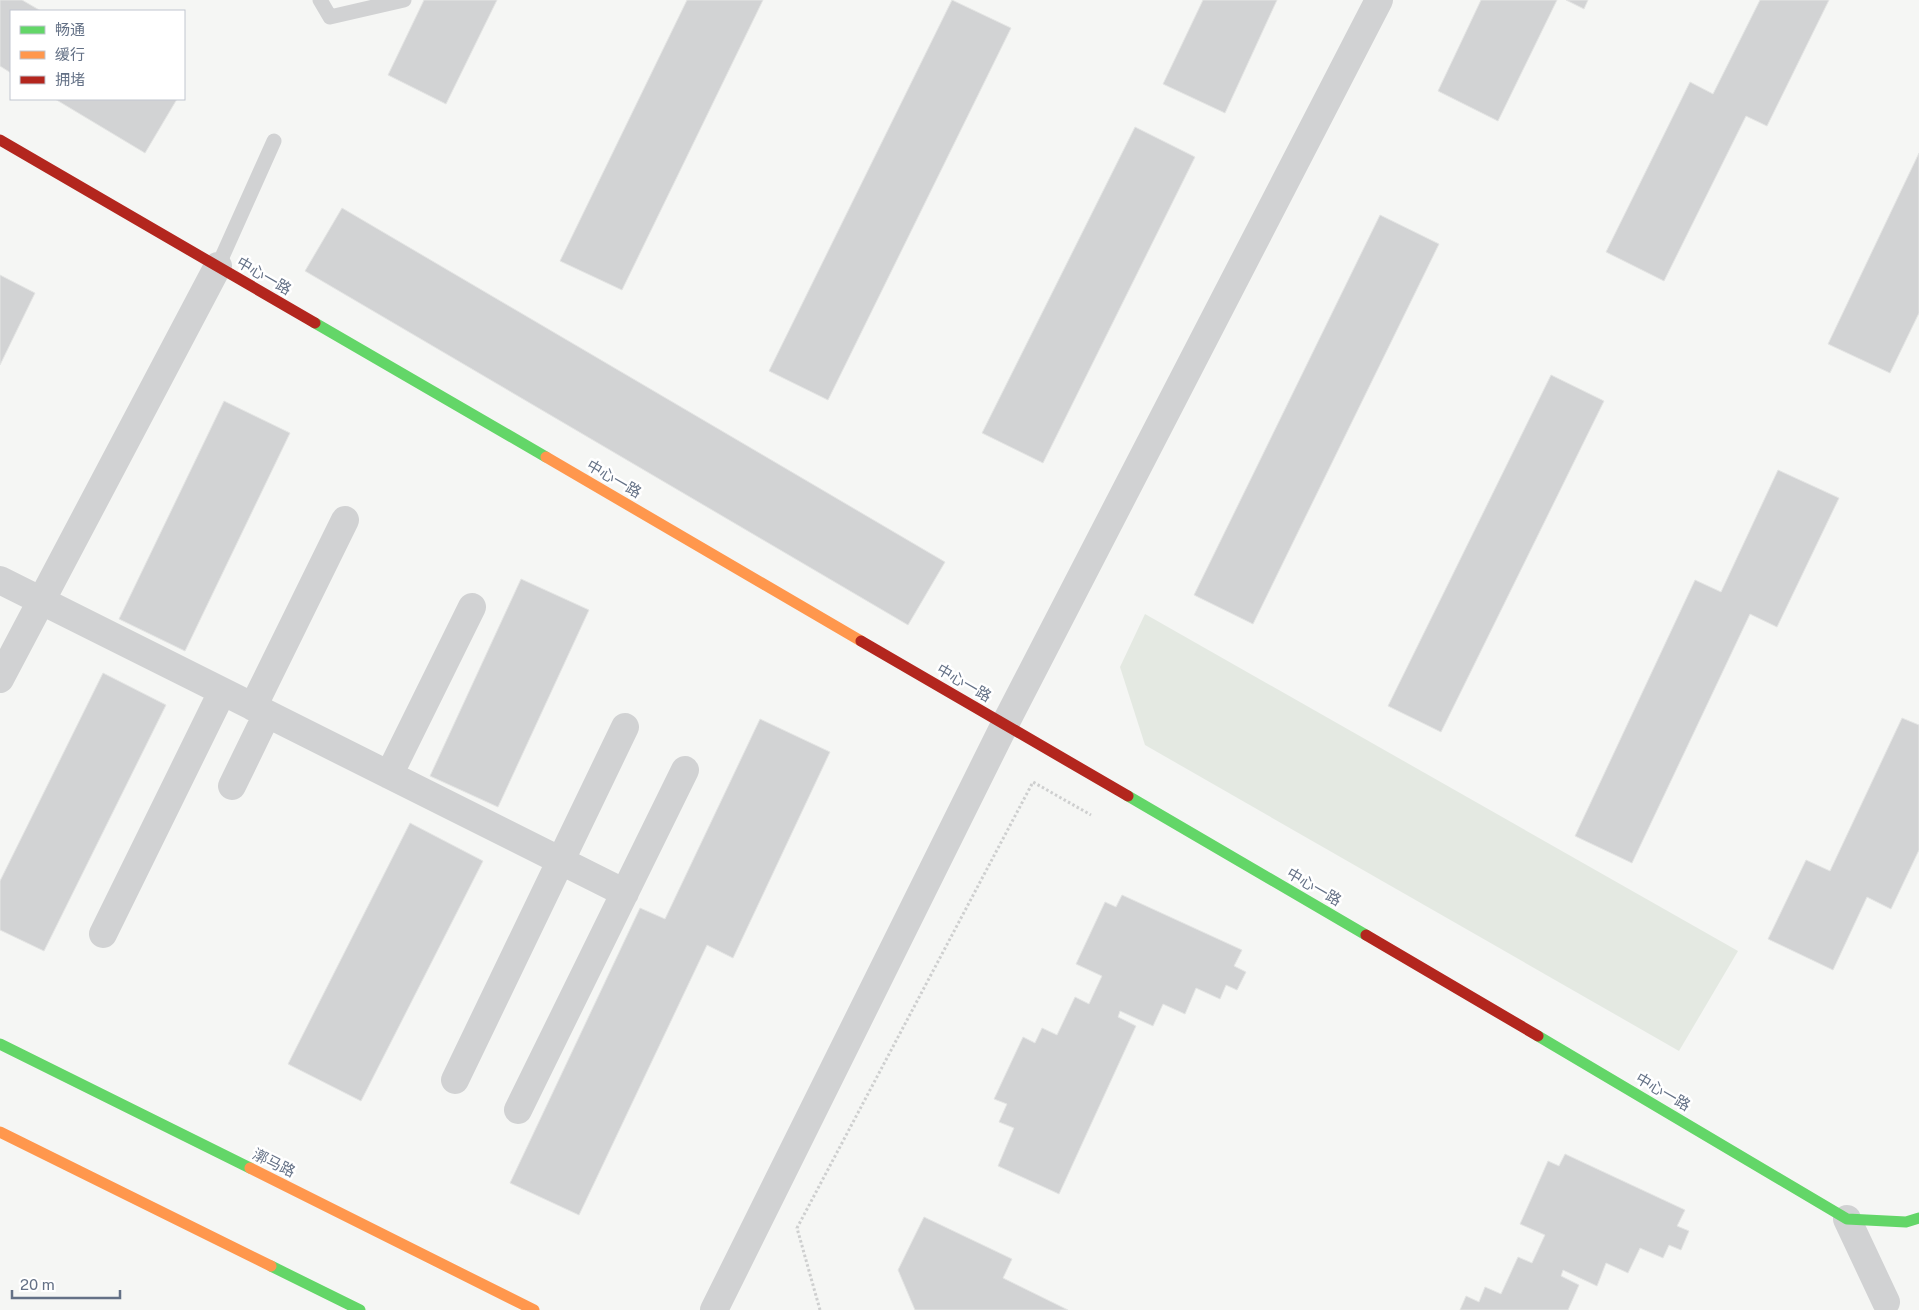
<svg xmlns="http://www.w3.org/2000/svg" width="1919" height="1310" viewBox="0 0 1919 1310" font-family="'Public Sans','Noto Sans SC',sans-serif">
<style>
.green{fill:#e4e9e2}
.building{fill:#d2d3d4;stroke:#e4e5e4}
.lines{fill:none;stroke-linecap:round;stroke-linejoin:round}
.path{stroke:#cecfcf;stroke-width:3;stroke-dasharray:2.5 2.5;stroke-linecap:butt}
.lane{stroke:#d1d2d3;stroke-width:15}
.street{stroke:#d1d2d3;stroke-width:28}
.fast{stroke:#63d668;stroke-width:11}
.slow{stroke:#ff974d;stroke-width:11}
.jam{stroke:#b3261e;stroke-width:11}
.labels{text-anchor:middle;stroke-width:5;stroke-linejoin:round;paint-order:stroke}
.street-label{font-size:15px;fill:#647186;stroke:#fff}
</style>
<rect width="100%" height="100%" fill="#f5f6f4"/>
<path class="green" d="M1145,614L1738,951L1679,1051L1145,745L1120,667Z"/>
<path class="building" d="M0,0H22L41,11H11V73L0,66Z
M424,0H497L446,104L388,75Z
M687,0H763L622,290L560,261Z
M952,0L1011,28L828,400L769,371Z
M1203,0H1277L1225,113L1163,84Z
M1481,0H1557L1498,121L1438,91Z
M1566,0H1588L1584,9Z
M1760,0H1829L1767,126L1746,116L1664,281L1606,252L1690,82L1713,94Z
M55,99H177L145,153Z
M1135,127L1195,157L1043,463L982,433Z
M1919,153V313L1890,373L1828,344Z
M342,208L945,562L908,625L305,271Z
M1380,215L1439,244L1253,624L1194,595Z
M0,275L35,293L0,365Z
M1551,375L1604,401L1441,732L1388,706Z
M224,401L290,433L185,651L119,619Z
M1778,470L1839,498L1777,627L1750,614L1632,863L1575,836L1695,580L1721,592Z
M521,579L589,610L498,807L430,776Z
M103,673L166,705L44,951L0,930V881Z
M1902,718L1919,725V850L1891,909L1867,897L1833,970L1768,939L1806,860L1830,871Z
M760,719L830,752L733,958L707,945L579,1215L510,1183L640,908L665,919Z
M410,823L483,861L361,1101L288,1064Z
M1122,895L1242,950L1234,966L1246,972L1237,990L1226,985L1220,999L1196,988L1185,1014L1163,1004L1153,1026L1120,1011L1118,1017L1136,1026L1059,1194L998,1166L1014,1128L999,1122L1007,1104L994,1099L1023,1037L1035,1043L1042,1028L1057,1035L1075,997L1089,1004L1102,976L1076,964L1105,902L1116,907Z
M1565,1154L1685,1210L1677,1226L1689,1231L1681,1250L1669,1245L1663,1258L1640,1248L1628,1273L1606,1263L1597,1286L1563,1270L1561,1276L1579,1285L1568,1310H1460L1466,1296L1479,1302L1485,1287L1501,1294L1518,1257L1532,1263L1545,1235L1520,1224L1548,1161L1559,1166Z
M924,1217L1012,1259L1003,1278L1068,1310H915L898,1270Z"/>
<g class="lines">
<path class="path" d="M820,1310L797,1228L1033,782L1091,815"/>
<path class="lane" d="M320,0L330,17L404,0
M218,266L274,141"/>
<path class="street" d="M0,580L625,893
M0,679L218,266
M253,707L345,520
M389,775L472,607
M232,786L267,714
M103,934L222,692
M455,1080L625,727
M518,1110L685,770
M1847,1219L1886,1302
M714,1310L1005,724L1379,0"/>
<path class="fast" d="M315,323L546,457
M1128,796L1366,935
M1538,1036L1847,1219L1906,1222L1919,1218
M0,1044L250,1168
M271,1266L360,1310"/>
<path class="slow" d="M546,457L861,641
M0,1132L271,1266
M250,1168L534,1310"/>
<path class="jam" d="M0,140L315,323
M861,641L1128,796
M1366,935L1538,1036"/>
</g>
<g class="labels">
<g class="street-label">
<text transform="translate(264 276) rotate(30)" y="5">中心一路</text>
<text transform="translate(614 479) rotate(30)" y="5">中心一路</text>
<text transform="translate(964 683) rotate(30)" y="5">中心一路</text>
<text transform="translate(1314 887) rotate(30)" y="5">中心一路</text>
<text transform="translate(1663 1092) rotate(30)" y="5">中心一路</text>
<text transform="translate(274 1163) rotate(26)" y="5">漷马路</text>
</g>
</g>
<rect x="10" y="10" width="175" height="90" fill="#ffffff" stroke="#c1c6cf"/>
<rect x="20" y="26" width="25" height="8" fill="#63d668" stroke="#c1c6cf"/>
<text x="55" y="35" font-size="15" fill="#647186">畅通</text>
<rect x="20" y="51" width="25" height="8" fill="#ff974d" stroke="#c1c6cf"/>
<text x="55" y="60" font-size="15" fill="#647186">缓行</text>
<rect x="20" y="76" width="25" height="8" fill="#b3261e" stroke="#c1c6cf"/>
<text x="55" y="85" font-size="15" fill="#647186">拥堵</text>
<path d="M12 1290v8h108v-8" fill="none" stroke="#647186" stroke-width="2.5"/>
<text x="20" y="1290" font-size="15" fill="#647186" stroke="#ffffff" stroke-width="4" paint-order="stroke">20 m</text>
</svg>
